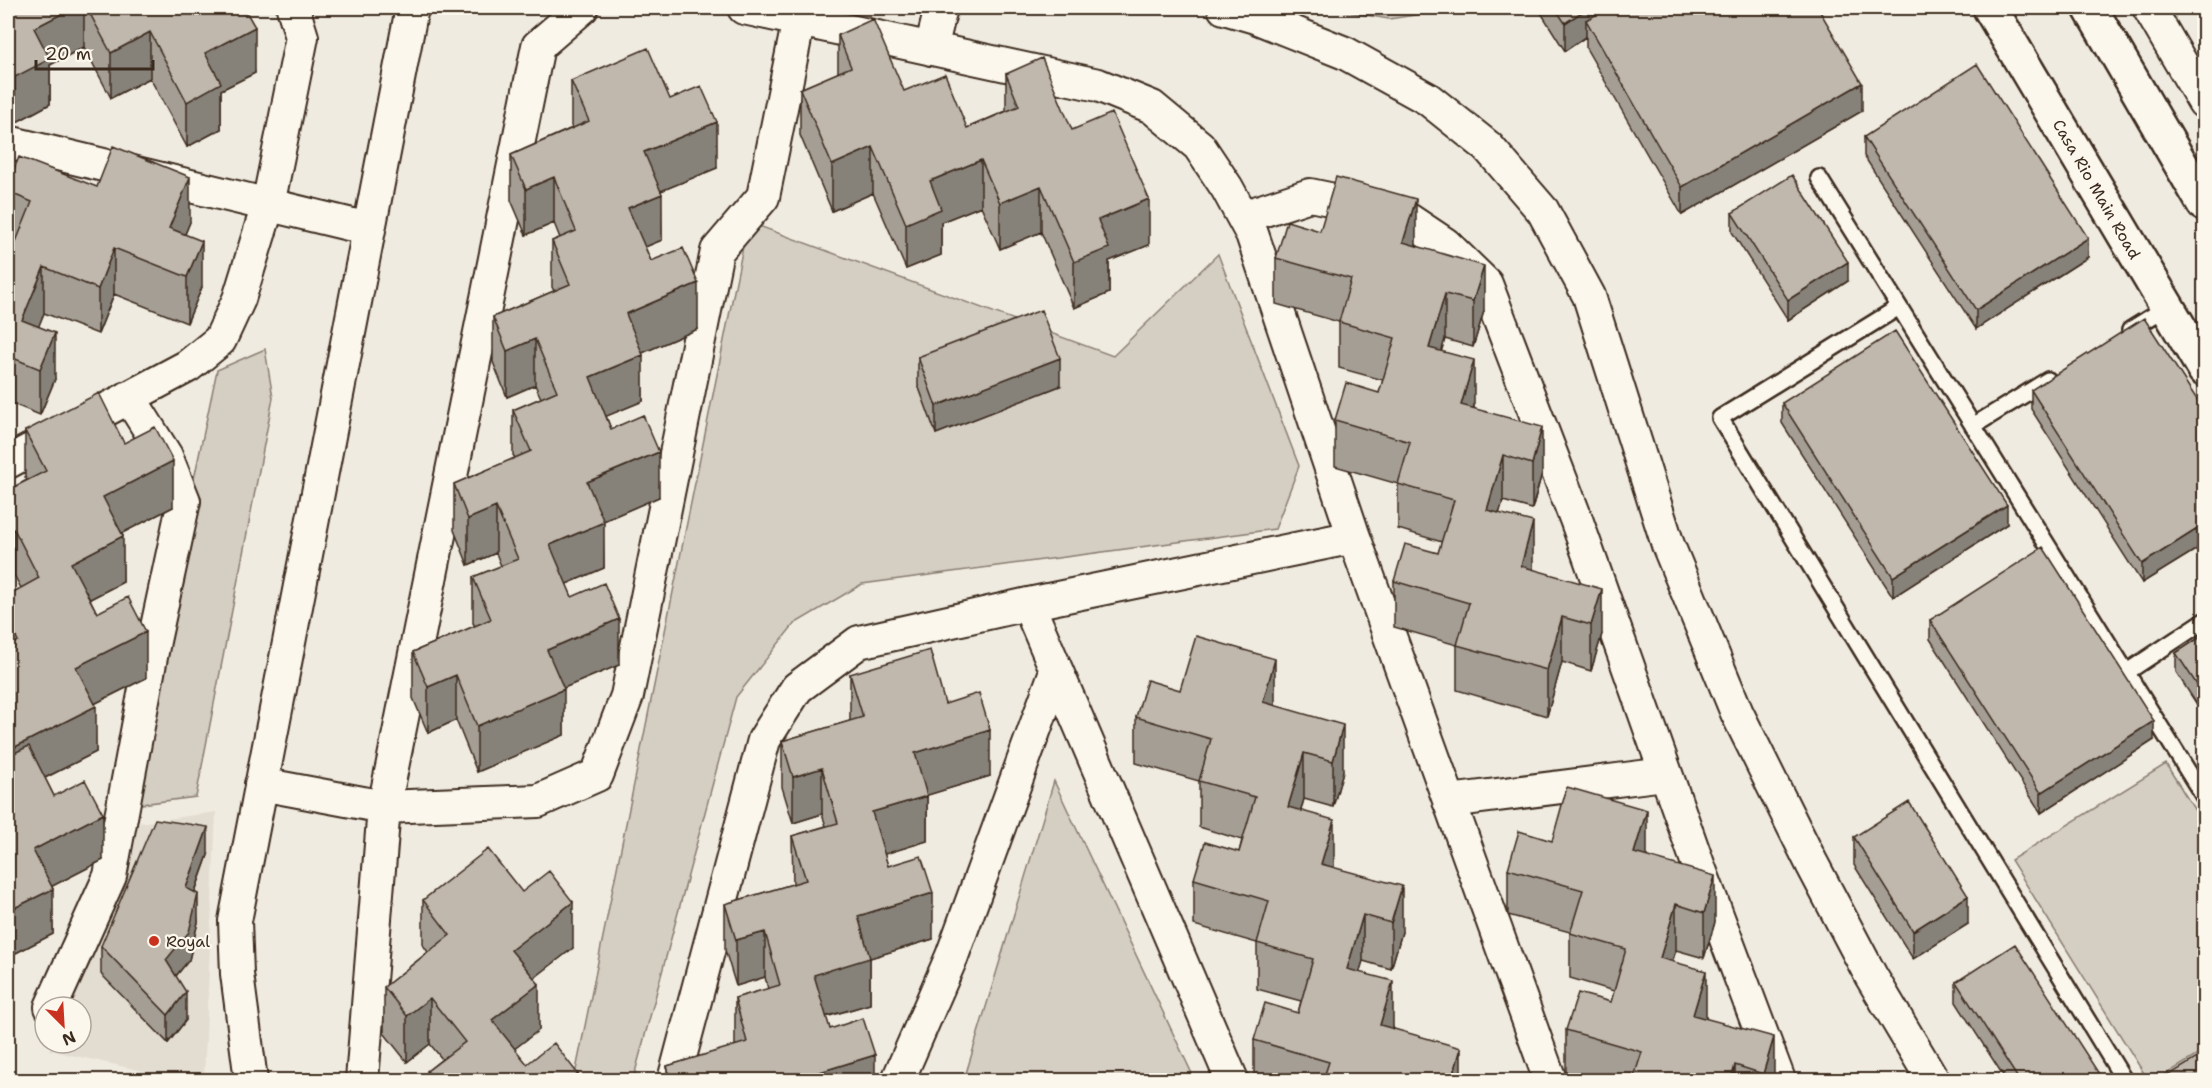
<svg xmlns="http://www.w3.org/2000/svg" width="2212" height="1088" viewBox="0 0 2212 1088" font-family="'Shantell Sans',sans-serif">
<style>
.built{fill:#e2dcd1}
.green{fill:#d5cec3;stroke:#887c70;stroke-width:1.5}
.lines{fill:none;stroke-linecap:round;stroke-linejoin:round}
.service-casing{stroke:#3b2a1e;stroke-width:20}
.minor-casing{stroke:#3b2a1e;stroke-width:36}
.tertiary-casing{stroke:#3b2a1e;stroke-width:38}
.service{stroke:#fbf7ec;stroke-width:15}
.minor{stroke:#fbf7ec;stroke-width:32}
.tertiary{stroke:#fbf7ec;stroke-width:33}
.wall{fill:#a59e95;stroke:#3b2a1e;stroke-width:1.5}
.shaded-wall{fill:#868179;stroke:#3b2a1e;stroke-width:1.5}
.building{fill:#c0b8ad;stroke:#3b2a1e;stroke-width:1.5}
.poi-dot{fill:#c8321e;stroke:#fbf7ec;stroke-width:2}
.labels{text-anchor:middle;stroke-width:4.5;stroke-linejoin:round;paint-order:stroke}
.street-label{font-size:16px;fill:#3b2a1e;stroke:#fbf7ec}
.poi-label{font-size:16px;fill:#3b2a1e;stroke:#fbf7ec;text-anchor:start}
</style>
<rect width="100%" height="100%" fill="#f0ebe0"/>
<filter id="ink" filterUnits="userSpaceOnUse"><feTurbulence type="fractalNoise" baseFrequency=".0167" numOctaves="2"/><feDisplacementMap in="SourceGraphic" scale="12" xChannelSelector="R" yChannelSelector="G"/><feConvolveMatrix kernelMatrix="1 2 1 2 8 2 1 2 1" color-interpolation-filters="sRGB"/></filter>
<g filter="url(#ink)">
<path class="built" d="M216,812L204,1080H183L49,1050L52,1043H81V1007H66L139,823Z"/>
<path class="green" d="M1324,8H1461L1389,19Z
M748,222L1113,356L1218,254L1299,466L1275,529L862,584L794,624L736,697L633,1080H574Z
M265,349L273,398L196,797L125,806L217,370Z
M2166,764L2204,825V1051L2157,1080H2148L2011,860Z
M1054,781L1195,1080H964Z"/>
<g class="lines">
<defs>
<path id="service" d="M1819,178L2204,797
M1899,307L1720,418L2124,1080
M2130,330L2167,307
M1973,426L2048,380
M2127,672L2204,621"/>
<path id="minor" d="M744,8L1098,85L1152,107L1199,146L1227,188L1252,234L1354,537
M1224,8L1255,17L1345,53L1428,99L1488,147L1543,211L1589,296L1668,545L1737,713L1812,864L1871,976L1933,1080
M2149,8L2204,102
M931,49L941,8
M8,142L369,229
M1243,217L1310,195L1363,206L1406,218L1445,244L1486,284L1576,519L1699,867L1779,1080
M8,462L188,366L220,340L239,299L268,205L302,37L293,8
M1028,604L1232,1080
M261,784L384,807L538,801L597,775L627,696L717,251L763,197L799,19
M1449,801L1665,774
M51,1007L110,876L154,641L184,501L166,456L129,397
M251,1080L237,974L235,921L412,8
M362,1080L384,807L538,46L582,8
M674,1080L764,740L797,688L859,642L1028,604L1354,537L1550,1080
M898,1080L952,956L1056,671"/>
<path id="tertiary" d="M1990,8L2204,369
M2090,8L2204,204"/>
</defs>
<use href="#service" class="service-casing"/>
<use href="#minor" class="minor-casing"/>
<use href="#tertiary" class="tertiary-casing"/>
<use href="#service" class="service"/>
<use href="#minor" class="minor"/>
<use href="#tertiary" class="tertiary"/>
</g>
<path class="wall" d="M8,8H244L255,73L221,90V129L187,147L150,78L111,98L84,47L50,65V104L15,123L8,108Z
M1538,8H1818L1862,111L1682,215L1586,48V37L1565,51Z
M838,35L904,91L967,128L1006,111V74L1072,130L1149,245L1109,261V293L1074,308L1041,232L1000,249L981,206L941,222V255L906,269L873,193L832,211L800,135V89L838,73Z
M571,81L670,99L717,168L661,191L662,240L645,247L651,261L698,329L642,353L643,401L606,416L611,429L659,497L603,521L604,568L566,584L572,597L619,665L563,688L564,735L477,772L456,720L428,733L413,698V652L475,626L473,623V577L501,566L496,553L468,565L454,530V484L515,458L513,455V410L541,398L535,385L507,397L493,362V317L554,291L552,287V241L560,238L554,223L526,235L511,200V155L572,128L571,126Z
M1864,137L2088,257L1976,329L1864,156Z
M8,184L97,187L190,222L185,234L202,287L187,323L114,294L98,334L44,313L38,326L55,379L40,415L8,402V253L11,254L16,242L8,238Z
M1732,213L1848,281L1788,320L1732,232Z
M1320,231L1415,246L1484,311L1473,347L1445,339L1441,351L1474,406V408L1542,473L1532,509L1503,501L1499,513L1533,568V569L1602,634L1591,671L1562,662L1547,716L1457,690V645L1394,627V581L1438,553L1442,542L1398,529V484L1335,466V420L1379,393L1383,380L1339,368V322L1276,304V258Z
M918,357L1060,386L936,434L918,385Z
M2031,390L2205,412V544L2142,583L2031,409Z
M1782,403L2007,524L1893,597L1782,423Z
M25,431L124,443L173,507L122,533L123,582L90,599L97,613L146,678L94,704L96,752L45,778L54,796L103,860L52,886L53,934L8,957V595L21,588L14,575L8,490L27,480L25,477Z
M1930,620L2154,740L2041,813L1930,639Z
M2205,634V717L2176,672V653Z
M850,674L945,704L990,776L927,795V841L884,854L888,866L933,939L870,958V1004L826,1017L830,1029L875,1080H667V1066L735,1046V998L768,989L765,977L736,986L725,950V904L793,884L792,836L826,826L822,814L793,823L782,787V741L850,721Z
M1180,690L1275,706L1343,771L1333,807L1304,799L1301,810L1334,866L1333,867L1402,932L1391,969L1363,961L1359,972L1393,1027V1028L1461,1080H1254V1040L1298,1013L1301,1001L1257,989V943L1194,925V879L1239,852L1242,840L1199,827V781L1136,763V717Z
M1854,837L1968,924L1913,959L1854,865Z
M1552,841L1647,857L1715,922L1704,958L1676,950L1672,961L1706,1017V1018L1774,1080H1582L1566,1076V1030L1611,1002L1614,991L1570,978V932L1508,915V869Z
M208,855L195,892L198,922L189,960L176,976L186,1020L168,1043L101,974V946Z
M522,892L573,948L534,978L539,1030L514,1049L527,1064L578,1080H427V1071L442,1059L430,1044L407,1062L384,1033V987L428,952L423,945V900Z
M1956,982L2099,1080H2006L1956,1002Z"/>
<path class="shaded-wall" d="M73,8H84V47L50,65V104L15,123V77L34,28Z
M1588,8H1621L1586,20V36L1565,51V23Z
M255,27V73L221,90V129L187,147V102L205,53Z
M150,32V78L111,98V53Z
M1862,83V111L1682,215V187Z
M717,122V168L644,198V152Z
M873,147V193L832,211V165Z
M981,160V206L941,222V255L906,269V224L930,181Z
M190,177V222L170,270L169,228Z
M554,177V223L526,235V189Z
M1041,186V232L1000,249V203Z
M662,194V240L628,254V208Z
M1149,199V245L1109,261V293L1074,308V262L1098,220Z
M1416,199V245L1403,288V242Z
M2088,238V257L1976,329V310Z
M202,241V287L187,323V277Z
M114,248V294L98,334V289Z
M1848,262V281L1788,320V300Z
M1484,266V311L1473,347V301Z
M44,267V313L24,363L22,320Z
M698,283V329L626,360V314Z
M1445,294V339L1429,394V348Z
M55,333V379L40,415V369Z
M535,339V385L507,397V351Z
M643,355V401L590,423V377Z
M1060,358V386L936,434V406Z
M1474,360V406L1461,450V405Z
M1542,427V473L1532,509V464Z
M659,452V497L587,528V482Z
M1503,455V501L1487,555V510Z
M173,461V507L103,543V497Z
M2007,505V524L1893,597V577Z
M496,507V553L468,565V519Z
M604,522V568L550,591V545Z
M1533,522V568L1521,612V566Z
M2205,524V544L2142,583V564Z
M14,529V575L8,578V532Z
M123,536V582L71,609V563Z
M1602,589V634L1591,671V625Z
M1562,617V662L1547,716V670Z
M619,619V665L547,695V650Z
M146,632V678L76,713V667Z
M1275,659V705L1263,748V702Z
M456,675V720L428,733V687Z
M564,689V735L477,772V726Z
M96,706V752L13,794V748Z
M2154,721V740L2041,813V793Z
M1343,725V771L1333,807V761Z
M990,730V776L915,799V753Z
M1304,753V799L1288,853V807Z
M822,768V814L793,823V777Z
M927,796V841L872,858V812Z
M1647,810V856L1634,899V853Z
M103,814V860L33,896V850Z
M1334,820V866L1321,909V864Z
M208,827V855L186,916V888Z
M1715,876V922L1704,958V913Z
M1402,886V932L1391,969V923Z
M53,889V934L8,957V911Z
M933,893V939L870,958V1004L814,1020V975L858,916Z
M198,894V922L189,960L166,988V960Z
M1968,896V924L1913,959V931Z
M573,902V948L511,996V950Z
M1676,904V950L1660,1003V958Z
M1363,915V961L1347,1014V969Z
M765,932V977L736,986V940Z
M1706,971V1017L1693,1060V1015Z
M1393,981V1027L1380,1071V1025Z
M539,984V1030L492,1066V1020Z
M186,992V1020L168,1043V1015Z
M430,998V1044L407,1062V1016Z
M1774,1037V1080H1763V1074Z
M1461,1048V1080H1452Z
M875,1055V1080H800V1078Z
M1735,1065V1080H1731Z
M578,1074V1080H570Z
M2099,1074V1080H2089Z"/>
<path class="building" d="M8,8H73L34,28L50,59L15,77L8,62Z
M87,8H244L255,27L205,53L221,83L187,102L150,32L111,53Z
M1555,8H1588L1565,23Z
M1609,8H1818L1862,83L1682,187L1586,20Z
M873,19L904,91L945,74L967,128L1019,106L1006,74L1042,58L1072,130L1112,113L1149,199L1098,220L1109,248L1074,262L1041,186L1000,203L981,160L930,181L941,209L906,224L873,147L832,165L800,89L851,67L838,35Z
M648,48L670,99L701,86L717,122L644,152L662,194L628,208L651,261L683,248L698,283L626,314L643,355L590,377L611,429L643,415L659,452L587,482L604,522L550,545L572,597L604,583L619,619L547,650L564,689L477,726L456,675L428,687L413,652L491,619L473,577L518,559L496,507L468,519L454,484L531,451L513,410L557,391L535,339L507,351L493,317L570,284L552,241L576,231L554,177L526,189L511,155L589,121L571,81Z
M1977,64L2088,238L1976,310L1864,137Z
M113,146L190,177L169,228L202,241L187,277L114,248L98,289L44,267L22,320L55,333L40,369L8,356V253L11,254L32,202L8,192V184L19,157L97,187Z
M1792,175L1848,262L1788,300L1732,213Z
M1336,177L1416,199L1403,242L1484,266L1473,301L1445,294L1429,348L1474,360L1461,405L1542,427L1532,464L1503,455L1487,510L1533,522L1521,566L1602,589L1591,625L1562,617L1547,670L1457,645L1469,603L1394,581L1405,544L1438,553L1454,500L1398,484L1410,442L1335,420L1346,383L1379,393L1395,338L1339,322L1351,279L1276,258L1287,221L1320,231Z
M1041,310L1060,358L936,406L918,357Z
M2144,318L2205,412V524L2142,564L2031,390Z
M1895,331L2007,505L1893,577L1782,403Z
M99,393L124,443L155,427L173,461L103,497L123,536L71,563L97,613L128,597L146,632L76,667L96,706L13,748L8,739V646L18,641L8,620V595L39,578L14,529L8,532V490L46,471L25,431Z
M2043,547L2154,721L2041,793L1930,620Z
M2205,634V697L2176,653Z
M1196,636L1275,659L1263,702L1343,725L1333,761L1304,753L1288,807L1334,820L1321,864L1402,886L1391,923L1363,915L1347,969L1393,981L1380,1025L1461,1048L1452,1080H1438L1422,1076L1420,1080H1323L1329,1062L1254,1040L1265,1003L1298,1013L1313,959L1257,943L1269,901L1194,879L1205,842L1239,852L1255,797L1199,781L1211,739L1136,717L1147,680L1180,690Z
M930,650L945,704L979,693L990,730L915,753L927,796L872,812L888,866L921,856L933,893L858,916L870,958L814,975L830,1029L863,1018L875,1055L800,1078V1080H671L667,1066L747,1042L735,998L780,985L765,932L736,940L725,904L806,880L792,836L838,823L822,768L793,777L782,741L863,717L850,674Z
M29,746L54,796L85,780L103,814L33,850L53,889L8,911V756Z
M1567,787L1647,810L1634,853L1715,876L1704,913L1676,904L1660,958L1706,971L1693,1015L1774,1037L1763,1074L1735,1065L1731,1080H1633L1642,1052L1566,1030L1578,993L1611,1002L1626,949L1570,933L1583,890L1508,869L1519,831L1552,841Z
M1909,802L1968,896L1913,931L1854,837Z
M155,819L208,827L186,888L198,894L189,932L166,960L186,992L168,1015L101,946Z
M488,849L522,892L549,871L573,902L511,950L539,984L492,1020L527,1064L554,1043L578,1074L570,1080H434L427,1071L465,1042L430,998L407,1016L384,987L450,935L423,900Z
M2015,944L2099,1074L2089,1080H2019L1956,982Z
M2205,1053V1080H2161Z"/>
</g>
<circle class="poi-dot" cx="154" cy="941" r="6"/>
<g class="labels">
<g class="street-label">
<text transform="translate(2097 189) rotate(60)" y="6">Casa Rio Main Road</text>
</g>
<g class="poi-label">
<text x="166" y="947">Royal</text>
</g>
</g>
<rect width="2212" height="1088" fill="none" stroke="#fbf7ec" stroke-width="30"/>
<rect x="15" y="15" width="2182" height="1058" fill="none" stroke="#3b2a1e" stroke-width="2" filter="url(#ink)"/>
<g transform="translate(63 1025) rotate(156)"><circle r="28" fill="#fbf7ec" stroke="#aea59a" stroke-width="1.5"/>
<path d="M0-4.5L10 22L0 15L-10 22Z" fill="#c8321e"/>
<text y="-9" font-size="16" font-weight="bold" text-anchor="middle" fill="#3b2a1e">N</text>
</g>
<path d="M36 60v9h117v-9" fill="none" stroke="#3b2a1e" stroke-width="3"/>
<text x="45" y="60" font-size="18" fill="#3b2a1e" stroke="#fbf7ec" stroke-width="4.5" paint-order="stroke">20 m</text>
</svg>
